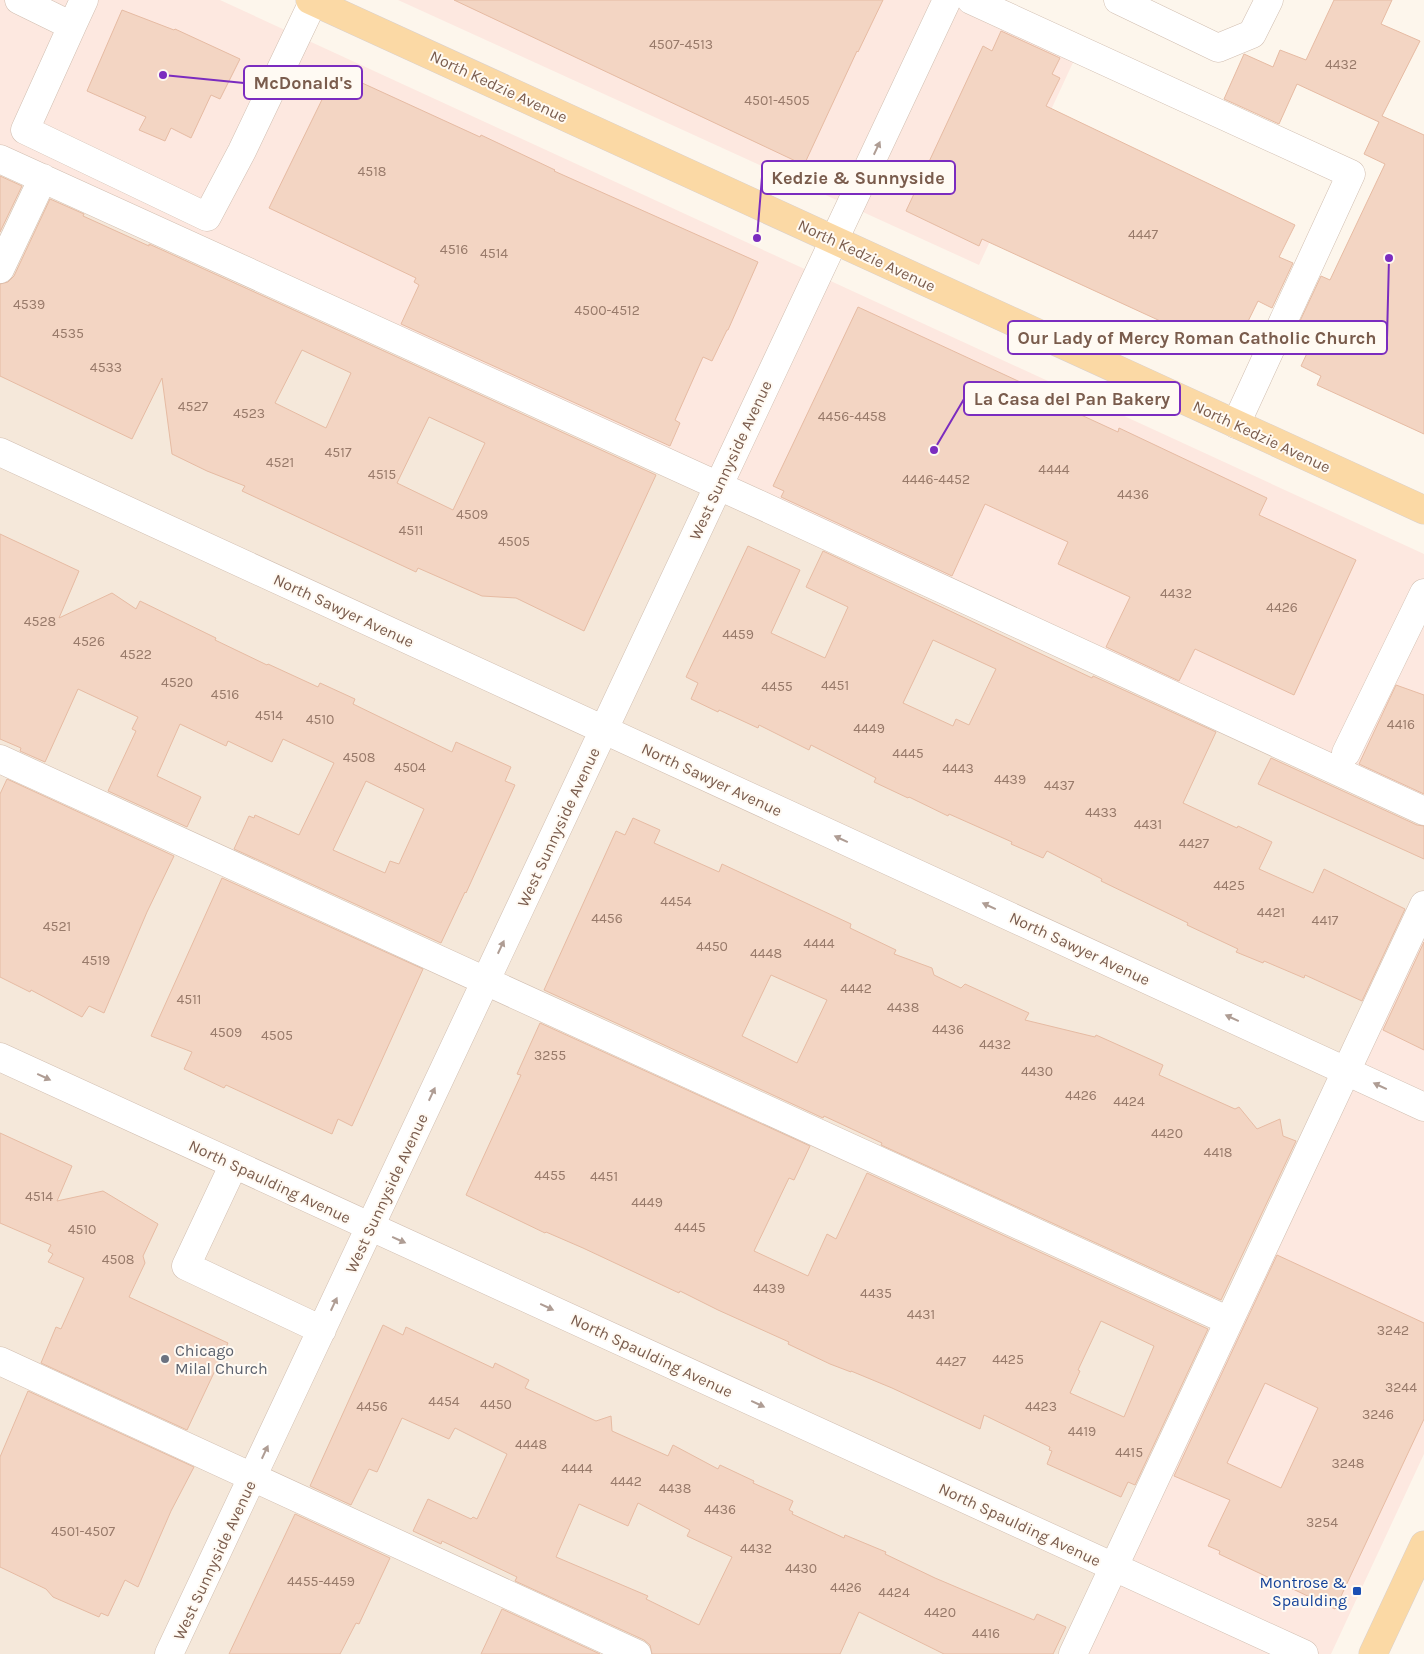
<svg xmlns="http://www.w3.org/2000/svg" width="1424" height="1654" viewBox="0 0 1424 1654" font-family="Karla,sans-serif">
<style>
.residential{fill:#f5e8da}
.commercial{fill:#fde8e0}
.building{fill:#f3d5c3;stroke:#e6bba3;fill-rule:evenodd}
.lines{fill:none;stroke-linecap:round;stroke-linejoin:round}
.minor-casing{stroke:#d1beb0;stroke-width:29}
.major-casing{stroke:#dad1cd;stroke-width:29}
.minor{stroke:#fff;stroke-width:28}
.major{stroke:#fbd9a5;stroke-width:28}
.oneway{fill:#af9d94}
.worship-dot{fill:#6b7280;stroke:#fffaf3;stroke-width:2}
.transit-dot{fill:#1a4fb4;stroke:#fffaf3;stroke-width:2}
.labels{text-anchor:middle;stroke-width:4;stroke-linejoin:round;paint-order:stroke}
.number-label{font-size:14px;fill:#987a6a}
.street-label{font-size:16px;fill:#7a5c4d;stroke:#fffaf3}
.worship-label{font-size:16px;fill:#5b616d;stroke:#fffaf3;text-anchor:start}
.transit-label{font-size:16px;fill:#164399;stroke:#fffaf3;text-anchor:end}
.leader{fill:none;stroke:#7b2cbf;stroke-width:2}
.callout-dot{fill:#7b2cbf;stroke:#fffaf3;stroke-width:2}
.callout{fill:#fffaf3;stroke:#7b2cbf;stroke-width:2}
.callout-label{font-size:18px;text-anchor:middle;font-weight:bold;fill:#7a5c4d}
</style>
<rect width="100%" height="100%" fill="#fdf6ec"/>
<path class="residential" d="M0,153L1424,807V904L1071,1654H0Z"/>
<path class="commercial" d="M0,0H220L1424,554V807L0,153Z
M398,0H954L1076,56L979,265Z
M1424,904V1454L1331,1654H1071Z"/>
<path class="building" d="M454,0H883L858,52L857,51L804,165Z
M1334,0H1392L1381,24L1420,41L1382,116L1424,135V434L1317,385L1321,376L1301,366L1318,330L1300,321L1321,276L1330,280L1385,164L1364,154L1379,122L1297,84L1279,124L1224,99L1244,54L1273,67L1280,50L1306,60Z
M122,10L174,30L175,29L240,59L220,99L211,95L191,138L171,128L165,141L139,130L146,117L87,91Z
M1001,31L1060,58L1052,74L1060,78L1046,106L1295,225L1279,257L1293,263L1272,308L1258,301L1232,354L982,239L979,246L906,211L983,46L992,51Z
M336,71L480,137L481,135L555,170L554,171L758,262L728,330H727L712,361L703,357L675,420L680,423L670,446L401,324L419,285L414,282L416,278L269,208Z
M0,176L22,186L0,232Z
M50,199L84,214L83,216L149,246V244L656,475L584,631L516,598L482,596L418,568L416,572L242,491L245,486L207,471L172,454L162,378L132,439L0,376V284L8,282L14,276ZM302,350L351,373L326,428L275,403ZM429,417L485,443L453,510L397,483Z
M858,307L1044,393L1042,397L1118,432L1119,428L1267,498L1259,515L1356,560L1294,695L1195,649L1179,681L1106,647L1130,597L1058,564L1068,542L985,504L952,576L781,497L784,491L773,486Z
M0,534L79,571L59,618L112,593L136,609L140,601L216,638L215,640L267,665L268,664L318,687L320,683L355,699L353,704L452,752L456,742L511,767L505,781L515,785L466,893L465,892L441,943L234,849L249,816L254,818L255,815L299,835L334,763L283,739L272,762L228,741L226,746L180,724L157,776L201,797L187,827L108,791L136,731L132,729L138,717L78,689L45,762L20,751L21,748L0,739ZM366,781L424,809L399,864L390,861L385,873L333,850Z
M748,546L800,570L771,633L825,658L848,607L806,587L823,551L1092,678L1093,676L1216,732L1183,803L1237,828L1238,826L1272,842L1259,869L1313,893L1324,869L1405,909L1362,1001L1305,975L1304,978L1264,961L1263,963L1236,952L1238,949L1187,925L1188,923L1101,881L1102,879L1047,851L1043,858L1011,844L1012,842L949,814L948,816L909,797L908,798L874,782L876,778L811,745L809,750L759,725L758,728L719,710L718,712L691,699L698,683L686,677ZM933,640L996,669L969,725L956,719L953,726L903,703Z
M1396,685L1424,695V794L1359,764Z
M1271,758L1417,825L1424,826V859L1258,784Z
M7,779L174,856L147,912L104,1013L89,1006L82,1017L31,990L30,992L0,977V794Z
M633,818L660,830L654,843L719,872L722,864L851,924L850,928L896,950L894,954L932,968L934,975L961,988L965,984L1029,1013L1025,1020L1095,1037L1096,1035L1163,1065L1159,1075L1235,1109L1239,1107L1257,1129L1280,1119L1283,1136L1296,1141L1221,1300L881,1145L882,1143L824,1116L823,1118L544,990L616,831L625,835ZM771,975L827,1000L797,1063L742,1036Z
M222,878L423,969L352,1126L338,1119L332,1134L226,1085L224,1088L184,1069L192,1052L151,1036Z
M1424,942V1050L1383,1030Z
M540,1023L810,1146L794,1180L789,1178L754,1251L808,1276L827,1234L836,1239L867,1173L1208,1329L1135,1485L1128,1482L1121,1497L1047,1464L1052,1451L1049,1450L1050,1447L984,1415L980,1429L892,1388L851,1371V1372L830,1364L788,1344L789,1342L718,1310L680,1291L679,1293L583,1248L546,1232L545,1233L466,1195L521,1075L517,1074ZM1101,1321L1154,1346L1124,1417L1070,1393L1080,1371L1078,1370Z
M0,1133L72,1166L57,1201L103,1191L158,1224L143,1256L145,1263L129,1297L228,1343L187,1430L41,1363L56,1327L61,1329L84,1278L48,1262L53,1254L48,1251L51,1245L0,1223Z
M1277,1255L1424,1323V1419L1335,1609L1219,1554L1220,1551L1208,1546L1230,1500L1174,1476ZM1265,1383L1318,1408L1281,1488L1227,1463Z
M383,1325L403,1335L406,1327L493,1368L495,1363L529,1380L525,1388L596,1421L611,1416L612,1431L668,1456L673,1445L718,1469L720,1465L754,1481L753,1483L793,1501L789,1510L793,1512L792,1514L844,1538L845,1535L886,1552L885,1554L935,1578L1034,1620L1037,1614L1066,1627L1053,1654H944L859,1612L840,1654H652L650,1645L644,1640L515,1581L517,1577L442,1541L441,1544L413,1531L428,1499L471,1519L473,1517L477,1519L507,1454L455,1428L449,1439L402,1418L377,1472L369,1469L351,1505L310,1486ZM638,1503L690,1530L687,1536L732,1557L699,1625L646,1599L648,1596L556,1557L579,1504L628,1526Z
M28,1391L194,1467L171,1511L138,1587L125,1580L108,1616L101,1613L99,1617L53,1597L46,1589L0,1567V1457Z
M295,1514L390,1558L359,1624L356,1623L340,1654H229Z
M502,1609L600,1654H481Z"/>
<g class="lines">
<defs>
<path id="minor" d="M19,0L72,26L84,0
M971,0L1351,174L1236,424
M1118,0L1218,48L1252,34L1269,0
M72,26L25,130L207,217L242,151L313,2
M0,159L756,503L1424,811
M0,269L43,178
M0,452L1424,1107
M1346,753L1424,593
M0,759L1229,1321
M0,1057L1304,1654
M234,1164L186,1266L322,1330
M0,1361L637,1654
M169,1654L947,0
M1073,1654L1424,905"/>
<path id="major" d="M310,0L1424,510
M1373,1654L1424,1545"/>
</defs>
<use href="#minor" class="minor-casing"/>
<use href="#major" class="major-casing"/>
<use href="#minor" class="minor"/>
<use href="#major" class="major"/>
</g>
<defs><path id="oneway-solid" d="M-6-.8H1V-3.2L6.5 0L1 3.2V.8H-6Z" transform="scale(1.25)"/></defs>
<g class="oneway">
<use href="#oneway-solid" transform="translate(877 148) rotate(-65)"/>
<use href="#oneway-solid" transform="translate(841 839) rotate(-155)"/>
<use href="#oneway-solid" transform="translate(989 906) rotate(-155)"/>
<use href="#oneway-solid" transform="translate(501 947) rotate(-65)"/>
<use href="#oneway-solid" transform="translate(1232 1018) rotate(-155)"/>
<use href="#oneway-solid" transform="translate(44 1077) rotate(25)"/>
<use href="#oneway-solid" transform="translate(1380 1086) rotate(-155)"/>
<use href="#oneway-solid" transform="translate(432 1094) rotate(-65)"/>
<use href="#oneway-solid" transform="translate(399 1240) rotate(24)"/>
<use href="#oneway-solid" transform="translate(334 1304) rotate(-65)"/>
<use href="#oneway-solid" transform="translate(547 1307) rotate(25)"/>
<use href="#oneway-solid" transform="translate(758 1404) rotate(25)"/>
<use href="#oneway-solid" transform="translate(265 1452) rotate(-65)"/>
</g>
<circle class="worship-dot" cx="165" cy="1359" r="5"/>
<rect class="transit-dot" x="1352" y="1586" width="10" height="10" rx="2.5"/>
<g class="labels">
<g class="number-label">
<text x="681" y="49">4507-4513</text>
<text x="1341" y="69">4432</text>
<text x="777" y="105">4501-4505</text>
<text x="372" y="176">4518</text>
<text x="1143" y="239">4447</text>
<text x="454" y="254">4516</text>
<text x="494" y="258">4514</text>
<text x="29" y="309">4539</text>
<text x="607" y="315">4500-4512</text>
<text x="68" y="338">4535</text>
<text x="106" y="372">4533</text>
<text x="193" y="411">4527</text>
<text x="249" y="418">4523</text>
<text x="852" y="421">4456-4458</text>
<text x="338" y="457">4517</text>
<text x="280" y="467">4521</text>
<text x="1054" y="474">4444</text>
<text x="382" y="479">4515</text>
<text x="936" y="484">4446-4452</text>
<text x="1133" y="499">4436</text>
<text x="472" y="519">4509</text>
<text x="411" y="535">4511</text>
<text x="514" y="546">4505</text>
<text x="1176" y="598">4432</text>
<text x="1282" y="612">4426</text>
<text x="40" y="626">4528</text>
<text x="738" y="639">4459</text>
<text x="89" y="646">4526</text>
<text x="136" y="659">4522</text>
<text x="177" y="687">4520</text>
<text x="835" y="690">4451</text>
<text x="777" y="691">4455</text>
<text x="225" y="699">4516</text>
<text x="269" y="720">4514</text>
<text x="320" y="724">4510</text>
<text x="1401" y="729">4416</text>
<text x="869" y="733">4449</text>
<text x="908" y="758">4445</text>
<text x="359" y="762">4508</text>
<text x="410" y="772">4504</text>
<text x="958" y="773">4443</text>
<text x="1010" y="784">4439</text>
<text x="1059" y="790">4437</text>
<text x="1101" y="817">4433</text>
<text x="1148" y="829">4431</text>
<text x="1194" y="848">4427</text>
<text x="1229" y="890">4425</text>
<text x="676" y="906">4454</text>
<text x="1271" y="917">4421</text>
<text x="607" y="923">4456</text>
<text x="1325" y="925">4417</text>
<text x="57" y="931">4521</text>
<text x="819" y="948">4444</text>
<text x="712" y="951">4450</text>
<text x="766" y="958">4448</text>
<text x="96" y="965">4519</text>
<text x="856" y="993">4442</text>
<text x="189" y="1004">4511</text>
<text x="903" y="1012">4438</text>
<text x="948" y="1034">4436</text>
<text x="226" y="1037">4509</text>
<text x="277" y="1040">4505</text>
<text x="995" y="1049">4432</text>
<text x="550" y="1060">3255</text>
<text x="1037" y="1076">4430</text>
<text x="1081" y="1100">4426</text>
<text x="1129" y="1106">4424</text>
<text x="1167" y="1138">4420</text>
<text x="1218" y="1157">4418</text>
<text x="550" y="1180">4455</text>
<text x="604" y="1181">4451</text>
<text x="39" y="1201">4514</text>
<text x="647" y="1207">4449</text>
<text x="690" y="1232">4445</text>
<text x="82" y="1234">4510</text>
<text x="118" y="1264">4508</text>
<text x="769" y="1293">4439</text>
<text x="876" y="1298">4435</text>
<text x="921" y="1319">4431</text>
<text x="1393" y="1335">3242</text>
<text x="1008" y="1364">4425</text>
<text x="951" y="1366">4427</text>
<text x="1401" y="1392">3244</text>
<text x="444" y="1406">4454</text>
<text x="496" y="1409">4450</text>
<text x="372" y="1411">4456</text>
<text x="1041" y="1411">4423</text>
<text x="1378" y="1419">3246</text>
<text x="1082" y="1436">4419</text>
<text x="531" y="1449">4448</text>
<text x="1129" y="1457">4415</text>
<text x="1348" y="1468">3248</text>
<text x="577" y="1473">4444</text>
<text x="626" y="1486">4442</text>
<text x="675" y="1493">4438</text>
<text x="720" y="1514">4436</text>
<text x="1322" y="1527">3254</text>
<text x="83" y="1536">4501-4507</text>
<text x="756" y="1553">4432</text>
<text x="801" y="1573">4430</text>
<text x="321" y="1586">4455-4459</text>
<text x="846" y="1592">4426</text>
<text x="894" y="1597">4424</text>
<text x="940" y="1617">4420</text>
<text x="986" y="1638">4416</text>
</g>
<g class="street-label">
<text transform="translate(499 86) rotate(25)" y="6">North Kedzie Avenue</text>
<text transform="translate(867 255) rotate(25)" y="6">North Kedzie Avenue</text>
<text transform="translate(1262 436) rotate(25)" y="6">North Kedzie Avenue</text>
<text transform="translate(730 460) rotate(-65)" y="6">West Sunnyside Avenue</text>
<text transform="translate(344 610) rotate(25)" y="6">North Sawyer Avenue</text>
<text transform="translate(712 779) rotate(25)" y="6">North Sawyer Avenue</text>
<text transform="translate(558 827) rotate(-65)" y="6">West Sunnyside Avenue</text>
<text transform="translate(1080 948) rotate(25)" y="6">North Sawyer Avenue</text>
<text transform="translate(270 1181) rotate(25)" y="6">North Spaulding Avenue</text>
<text transform="translate(386 1193) rotate(-65)" y="6">West Sunnyside Avenue</text>
<text transform="translate(652 1355) rotate(25)" y="6">North Spaulding Avenue</text>
<text transform="translate(1020 1524) rotate(25)" y="6">North Spaulding Avenue</text>
<text transform="translate(214 1560) rotate(-65)" y="6">West Sunnyside Avenue</text>
</g>
<g class="worship-label">
<text x="175" y="1356">Chicago<tspan x="175" dy="18">Milal Church</tspan></text>
</g>
<g class="transit-label">
<text x="1347" y="1588">Montrose &amp;<tspan x="1347" dy="18">Spaulding</tspan></text>
</g>
</g>
<path class="leader" d="M163 75L244 83M757 238L762 177M1389 258L1387 338M934 450L964 399"/>
<g class="callout-dot">
<circle cx="163" cy="75" r="5"/>
<circle cx="757" cy="238" r="5"/>
<circle cx="1389" cy="258" r="5"/>
<circle cx="934" cy="450" r="5"/>
</g>
<g class="callout">
<rect x="244" y="66" width="118" height="33" rx="5"/>
<rect x="762" y="161" width="193" height="33" rx="5"/>
<rect x="1008" y="321" width="379" height="33" rx="5"/>
<rect x="964" y="382" width="216" height="33" rx="5"/>
</g>
<g class="callout-label">
<text x="303" y="89">McDonald's</text>
<text x="858" y="184">Kedzie &amp; Sunnyside</text>
<text x="1197" y="344">Our Lady of Mercy Roman Catholic Church</text>
<text x="1072" y="405">La Casa del Pan Bakery</text>
</g>
</svg>
